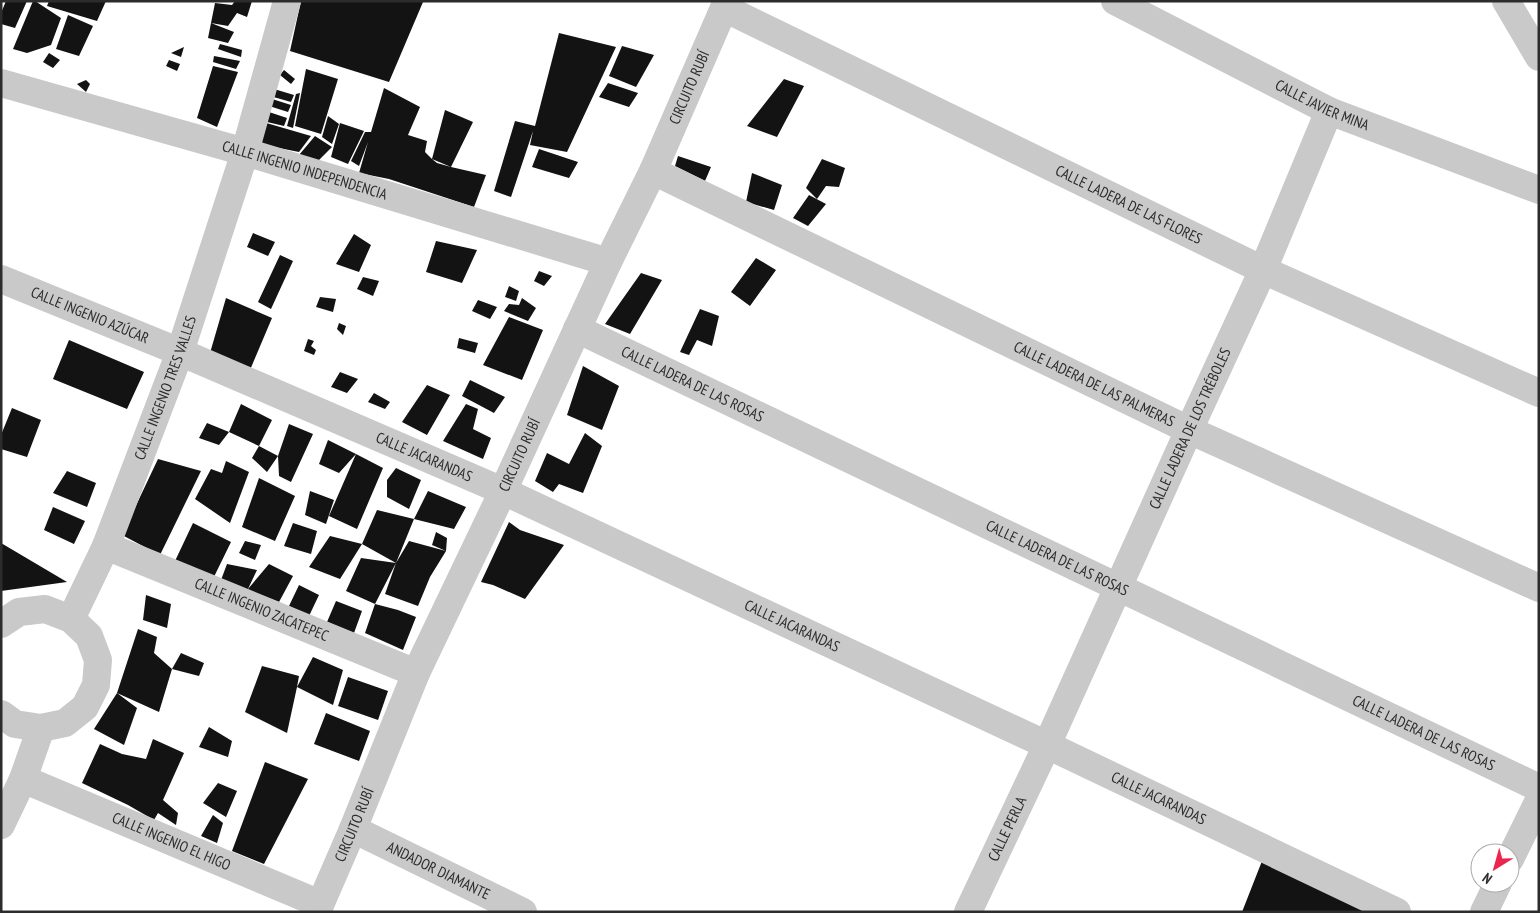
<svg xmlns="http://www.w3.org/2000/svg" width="1540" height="913" viewBox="0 0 1540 913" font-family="'PT Sans Narrow',sans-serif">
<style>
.building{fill:#131313}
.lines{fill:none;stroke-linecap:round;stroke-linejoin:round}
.minor{stroke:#c9c9c9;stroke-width:28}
.labels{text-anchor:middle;stroke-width:5;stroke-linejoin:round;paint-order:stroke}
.street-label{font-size:15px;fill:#2c2c2c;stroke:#fff}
</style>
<rect width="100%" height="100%" fill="#fff"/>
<path class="building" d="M6,1H27L15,28L1,24V13Z
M33,1H35L61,18L51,45L27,53L13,49Z
M49,1H106L97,21L47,6Z
M235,1H252L247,17L237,13L228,26L211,23L215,3L232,5Z
M301,1H422L423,2L389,82L290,51Z
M68,15L93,26L79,56L56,49Z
M211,23L234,32L228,43L208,38Z
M559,33L616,47L567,152L530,145L533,131L511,197L494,191L515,121L535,126Z
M220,44L242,50L241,57L218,49Z
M622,46L654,55L636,87L609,76Z
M184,47L181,57L171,53Z
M49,53L60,60L53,68L43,62Z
M214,56L240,61L236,69L213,62Z
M169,60L180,64L177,71L166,66Z
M213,66L238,72L217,127L197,118Z
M306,69L338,79L321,134L295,126Z
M284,70L295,79L291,84L280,75Z
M784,79L804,86L777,137L747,126Z
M86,80L90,84L86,92L77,84Z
M608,83L638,93L629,107L599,97Z
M384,88L420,107L408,135L427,141L425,152L432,159L445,110L473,122L451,167L432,159L437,163L451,167L486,175L474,207L389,179L359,173L368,142L359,166L351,161L365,132H371Z
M274,89L294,95L291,102L270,96Z
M300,93L293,128L287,126L296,94Z
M269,98L291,105L288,112L266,105Z
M266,111L287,118L284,126L263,121Z
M328,116L339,124L332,144L322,137Z
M256,120L311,136L299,152L249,142Z
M340,123L364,131L348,164L331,157Z
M315,136L332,147L314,165L299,155Z
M539,149L578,162L569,178L532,167Z
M678,156L711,167L705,181L675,166Z
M822,159L845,168L839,187L826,186L817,199L806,188Z
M752,173L782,185L774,210L746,202Z
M809,195L826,204L808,226L793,218Z
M253,233L275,242L268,256L247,247Z
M354,234L371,245L359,272L336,264Z
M436,241L477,250L462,283L426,272Z
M280,255L293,261L271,309L258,302Z
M756,258L776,270L750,306L731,292Z
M539,271L552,276L544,286L534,281Z
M641,273L662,280L630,334L605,324Z
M363,277L379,281L373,296L357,289Z
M509,286L519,291L516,301L505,297Z
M320,297L336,299L333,312L316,307Z
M226,298L272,318L250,370L210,353Z
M522,298L536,308L528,321L504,311L509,304L519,305Z
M478,300L497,307L490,319L472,311Z
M700,309L719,316L712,346L697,340L689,355L680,352Z
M509,317L543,330L522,380L483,365Z
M339,323L346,326L343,335L337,329Z
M459,338L478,343L475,353L457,348Z
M308,339L314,341L311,346L316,350L314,355L304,351Z
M69,340L144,372L127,409L53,379Z
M583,366L619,386L602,430L567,415Z
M340,372L358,379L347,393L331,387Z
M470,380L505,397L494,413L462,396Z
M427,385L450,395L427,435L402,422Z
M374,393L390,402L385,409L368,402Z
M241,404L272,420L259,446L229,432Z
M466,404L478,409L473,429L491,438L483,459L443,441Z
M12,408L41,420L27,457L1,449V435Z
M207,423L229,432L219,445L199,438Z
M289,424L313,434L291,482L279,476L278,456Z
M585,433L602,446L583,493L559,484L553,492L535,481L547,453L569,464Z
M328,440L356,454L339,473L319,464Z
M259,446L278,456L267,472L252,458Z
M356,454L383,468L357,529L329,516Z
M158,459L201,471L160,555L122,535Z
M226,461L249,472L230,523L195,499L211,469L222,473Z
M396,468L421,480L409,509L387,497V480Z
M67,471L96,483L87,507L53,493Z
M259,478L295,496L275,541L242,527Z
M310,491L334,500L326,524L305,515Z
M428,491L466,507L454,529L414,519Z
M53,507L85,521L74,544L44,530Z
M377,510L414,519L396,563L409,541L446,551L430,577L418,606L385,594L396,563L362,544Z
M509,522L520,530L564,545L525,599L493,585L481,582Z
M193,523L231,542L209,587L175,561Z
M293,523L317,531L311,554L284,546Z
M436,532L447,538L446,551L432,545Z
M330,536L362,544L340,579L309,567Z
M245,541L261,545L255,560L239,553Z
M1,543L67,582L1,591Z
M361,558L396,563L375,604L346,591Z
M227,564L257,570L248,589L269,564L293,576L279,602L221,580Z
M299,585L319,595L309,616L289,606Z
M146,595L171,604L167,628L143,620Z
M336,601L362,611L354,633L327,622Z
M375,604L398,610L416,617L403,650L365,633Z
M138,629L157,637L154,653L172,669L159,712L117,693Z
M181,653L204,663L199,676L172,669Z
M313,657L343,670L333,705L297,687L287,733L245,712L262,666L299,676L297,687Z
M348,677L388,691L378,720L338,706Z
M117,693L137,708L124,745L94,729Z
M326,713L370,731L359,761L314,744Z
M209,727L232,741L228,757L199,747Z
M153,739L184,753L163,800L178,813L176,825L158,813L154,820L128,805L82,783L100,744L122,754L146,759Z
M265,762L308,779L264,864L232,851Z
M218,783L237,791L226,817L203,803Z
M213,815L223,823L217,843L201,836Z
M1262,861L1378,912H1242Z"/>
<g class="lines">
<g class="minor">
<path id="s1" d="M1115,1L1329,111L1539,190"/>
<path d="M1506,1L1539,57"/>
<path id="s2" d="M724,8L1263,270L1539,393"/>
<path id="s3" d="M1,83L245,152L608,262"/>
<path id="s4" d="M653,171L1189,430L1539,588"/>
<path id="s5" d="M1,279L180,352L503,491L1047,745L1397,912"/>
<path id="s6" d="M577,329L1539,788"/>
<path id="s7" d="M106,546L416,673"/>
<path id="s8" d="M71,619L106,546L180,352L245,152L287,1"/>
<path d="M1,624L19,612L45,609L71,619L89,636L98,660L96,685L85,707L65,723L41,728L15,724L1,714"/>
<path id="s9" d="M23,779L320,904"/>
<path d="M1,825L23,779L41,728"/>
<path id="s10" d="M353,829L523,912"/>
<path d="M1510,859L1539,800"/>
<path id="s11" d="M317,912L353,829L416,673L503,491L608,262L653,171L727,1"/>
<path id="s12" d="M968,912L1047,745L1189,430L1263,270L1329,111"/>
<path d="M1484,912L1498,883"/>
</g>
</g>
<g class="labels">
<g class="street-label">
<text dy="5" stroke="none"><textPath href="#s11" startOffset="905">CIRCUITO RUBÍ</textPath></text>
<text dy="5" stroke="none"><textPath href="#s1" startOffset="232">CALLE JAVIER MINA</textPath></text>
<text dy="5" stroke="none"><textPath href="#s3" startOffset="316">CALLE INGENIO INDEPENDENCIA</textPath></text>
<text dy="5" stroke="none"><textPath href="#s2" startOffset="450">CALLE LADERA DE LAS FLORES</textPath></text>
<text dy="5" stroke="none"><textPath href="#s5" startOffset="96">CALLE INGENIO AZÚCAR</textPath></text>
<text dy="5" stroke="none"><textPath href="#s6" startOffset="128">CALLE LADERA DE LAS ROSAS</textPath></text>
<text dy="5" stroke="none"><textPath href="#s4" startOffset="490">CALLE LADERA DE LAS PALMERAS</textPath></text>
<text dy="5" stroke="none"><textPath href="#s8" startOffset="250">CALLE INGENIO TRES VALLES</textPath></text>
<text dy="5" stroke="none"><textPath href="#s12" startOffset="532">CALLE LADERA DE LOS TRÉBOLES</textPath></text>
<text dy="5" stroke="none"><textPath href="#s11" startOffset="500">CIRCUITO RUBÍ</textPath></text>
<text dy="5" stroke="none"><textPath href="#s5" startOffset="459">CALLE JACARANDAS</textPath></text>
<text dy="5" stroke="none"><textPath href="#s6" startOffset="532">CALLE LADERA DE LAS ROSAS</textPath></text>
<text dy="5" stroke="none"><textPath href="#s7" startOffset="168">CALLE INGENIO ZACATEPEC</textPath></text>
<text dy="5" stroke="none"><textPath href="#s5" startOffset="864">CALLE JACARANDAS</textPath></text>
<text dy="5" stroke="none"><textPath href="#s6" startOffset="938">CALLE LADERA DE LAS ROSAS</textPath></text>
<text dy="5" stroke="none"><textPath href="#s5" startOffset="1269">CALLE JACARANDAS</textPath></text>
<text dy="5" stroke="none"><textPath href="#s11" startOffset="95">CIRCUITO RUBÍ</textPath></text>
<text dy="5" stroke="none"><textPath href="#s12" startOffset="92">CALLE PERLA</textPath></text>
<text dy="5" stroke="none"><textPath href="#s9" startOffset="161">CALLE INGENIO EL HIGO</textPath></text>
<text dy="5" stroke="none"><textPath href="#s10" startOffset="95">ANDADOR DIAMANTE</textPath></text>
</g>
</g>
<rect width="1540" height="913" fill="none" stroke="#2c2c2c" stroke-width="5"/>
<g transform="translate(1495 868) rotate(217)"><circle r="24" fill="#ffffff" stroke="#ababab"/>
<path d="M0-4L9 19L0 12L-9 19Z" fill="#ed254c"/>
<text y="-8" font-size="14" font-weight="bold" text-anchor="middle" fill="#2c2c2c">N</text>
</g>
</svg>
